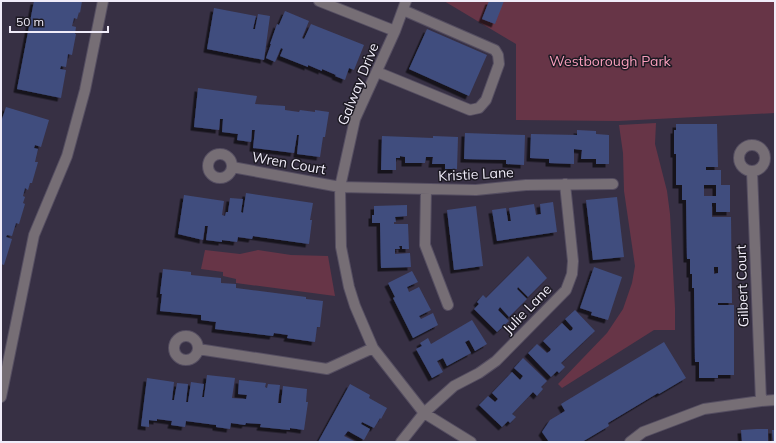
<svg xmlns="http://www.w3.org/2000/svg" width="776" height="443" viewBox="0 0 776 443" font-family="Mulish,sans-serif">
<style>
.green{fill:#673547}
.building{fill:#404d7e;fill-rule:evenodd;filter:url(#shadow)}
.lines{fill:none;stroke-linecap:round;stroke-linejoin:round}
.minor-casing{stroke:#554e61;stroke-width:12}
.minor{stroke:#766e75;stroke-width:10}
.labels{text-anchor:middle;stroke-width:3;stroke-linejoin:round;paint-order:stroke}
.park-label{font-size:14px;fill:#f99fbd;stroke:#1d1a23}
.street-label{font-size:14px;fill:#f0ecf9;stroke:#1d1a23}
</style>
<defs>
<filter id="shadow"><feDropShadow dx="-3.5" dy="3.5" stdDeviation="0" flood-color="#0009"/></filter>
</defs>
<rect width="100%" height="100%" fill="#373044"/>
<path class="green" d="M444,1H775V113L618,121L516,120V44Z
M656,123L655,144L667,191L670,214L675,308V330H654L562,388L558,384L607,333L623,309L632,283L635,266L624,191L623,153L619,125Z
M205,250L240,254L258,250L291,255L328,256L335,296L236,283V279L223,276V272L201,269Z"/>
<path class="building" d="M34,1H82L80,13L79,12L77,19L74,18L72,26L76,27L75,34H76L72,55L68,54L66,67L61,66L60,69L66,70L61,98L17,89Z
M489,1H504L495,24L482,19Z
M214,8L256,16L253,29H255L258,14L270,16L264,60L207,49Z
M285,11L309,21L302,38L304,39L311,24L364,45L354,70L349,68L345,80L335,76L336,75L322,69V71L308,65V67L280,56L283,49L281,48L275,62L266,58L271,44H270L277,24L279,25Z
M427,29L487,55L469,96L409,69Z
M198,88L257,96L255,104L285,106V110L299,112L300,110L315,112V110L329,112L325,137H323L320,157L297,154L299,135H297L294,153L253,148L255,130H252L251,142L237,140L238,134L222,132L223,119H220L219,130L194,127Z
M6,107L49,120L41,147L35,145L34,148L38,149L35,162H38L32,183H30L28,190L25,188L23,196L25,197L23,203L25,204L19,224L16,223L12,236L7,235L6,237L12,239L4,265L1,264V122Z
M676,124H717L718,167H706V170H721V185H730V212H716V203H712V217H731L732,303H718V305H734V375H718V378H699V362H695L694,288H692V274H690V259H687L686,200H682V185H676V154H674V130H676ZM704,185H716V196H704ZM714,267H718V273L714,274Z
M577,130L596,131V134L609,135V164H596V159H581L582,150L574,149V164L549,163V159L530,158L531,134L577,135Z
M465,133L525,135L524,165L506,164V160L464,159Z
M382,136L433,138V136L458,137L457,169H445V164H432L433,157H426L425,163H405V157L400,156V158H396V170H381Z
M246,193L313,203L310,220H312L309,244L253,236L252,239L238,237L237,242L222,240V242L206,240L208,226H205L203,240L178,234L184,195L224,201L222,215L225,216L226,212H228L230,198L243,199L241,212L243,213Z
M617,197L624,257L593,260L586,200Z
M553,202L557,232L497,241L492,210L506,208L508,221H511L509,208L534,204L536,215L541,214L540,204Z
M407,205V216L395,217L396,222H394V224H408L409,249H402V246H399L400,249H395V254L410,253L411,267L381,268L380,223H372V215H374V206Z
M476,206L483,266L454,270L447,210Z
M528,256L547,278L528,297L518,287L517,289L527,299L509,317L500,307L498,310L509,321L497,332L474,309L479,304L477,302L483,295L486,298Z
M594,267L622,277L608,320L591,315L592,312L580,308Z
M163,269L191,272V275L221,278V283L236,284V288L306,297V299L323,301L320,327H317L315,342L287,338L288,335L274,333L273,336L215,329L216,322L201,320V315L160,311L162,294H160Z
M412,271L418,282L407,287L409,292L419,287L431,310L419,316L421,319L433,313L438,325L413,338L393,298L395,297L388,283Z
M575,310L595,331L561,363L565,367L559,373L557,371L551,377L528,353L537,344L547,353L550,351L551,349L543,341L562,323L570,331L572,330L573,328L565,319Z
M472,320L487,344L475,351L469,340L465,342L471,353L447,366L443,358L437,361L443,372L432,378L416,349L422,346L420,343L428,338L431,344Z
M664,342L686,378L659,394L658,393L608,423L609,426L582,442H549L542,432L550,420L565,411L561,404Z
M523,358L547,381L541,387L543,389L537,396L533,392L512,414L516,417L510,423L508,421L502,427L479,405L488,396L495,402L498,399L492,393L512,372L520,380L523,376L514,368Z
M207,375L235,378L232,398L246,399L247,395L238,394L239,380L266,383L265,387L267,388L268,384L280,385L278,403H281L283,386L307,389L306,402H308L304,430L290,428V430L260,427L261,424L246,423L245,425L231,423L230,429L216,427V425L186,421L185,427L171,425L172,421L157,419V421L149,420V427L141,426L147,378L174,382L172,400H174L177,383L188,384L186,402H188L191,382L204,384L202,397H204Z
M350,384L370,395L369,398L387,408L381,419L380,418L374,428L362,422L361,424L370,429L364,440L348,431L344,436L356,442H318Z
M757,429H768V442H742L741,430Z
M772,430H775V442H773Z"/>
<g class="lines">
<defs>
<path id="minor" d="M319,1L395,31
M406,1L395,31L355,119L340,187L341,247L349,287L355,306L373,348L424,413L471,442
M377,72L470,110L479,108L486,100L499,64L498,55L495,50L403,10
M739 158a13 13 0 1 1 26 0a13 13 0 1 1-26 0Z
M208 166a12 12 0 1 1 24 0a12 12 0 1 1-24 0Z
M232,167L340,187L476,190L526,185L613,184
M752,171L761,401
M426,190L425,245L448,305
M174 348a12 12 0 1 1 24 0a12 12 0 1 1-24 0Z
M198,349L327,369L373,348
M1,397L34,235L67,156L85,90L103,1
M401,442L424,413L454,386L479,373L496,361L566,290L572,274L573,261L565,184
M630,442L643,432L704,409L761,401L775,400"/>
</defs>
<use href="#minor" class="minor-casing"/>
<use href="#minor" class="minor"/>
</g>
<g class="labels">
<g class="park-label">
<text x="610" y="66">Westborough Park</text>
</g>
<g class="street-label">
<text transform="translate(358 84) rotate(-68)" y="5">Galway Drive</text>
<text transform="translate(289 163) rotate(10)" y="5">Wren Court</text>
<text transform="translate(476 174) rotate(-3)" y="5">Kristie Lane</text>
<text transform="translate(742 286) rotate(-92)" y="5">Gilbert Court</text>
<text transform="translate(527 309) rotate(-46)" y="5">Julie Lane</text>
</g>
</g>
<rect width="776" height="443" fill="none" stroke="#f0ecf9" stroke-width="4"/>
<path d="M10 26v6h98v-6" fill="none" stroke="#f0ecf9" stroke-width="2"/>
<text x="16" y="26" font-size="12" fill="#f0ecf9" stroke="#1d1a23" stroke-width="3" paint-order="stroke">50 m</text>
</svg>
